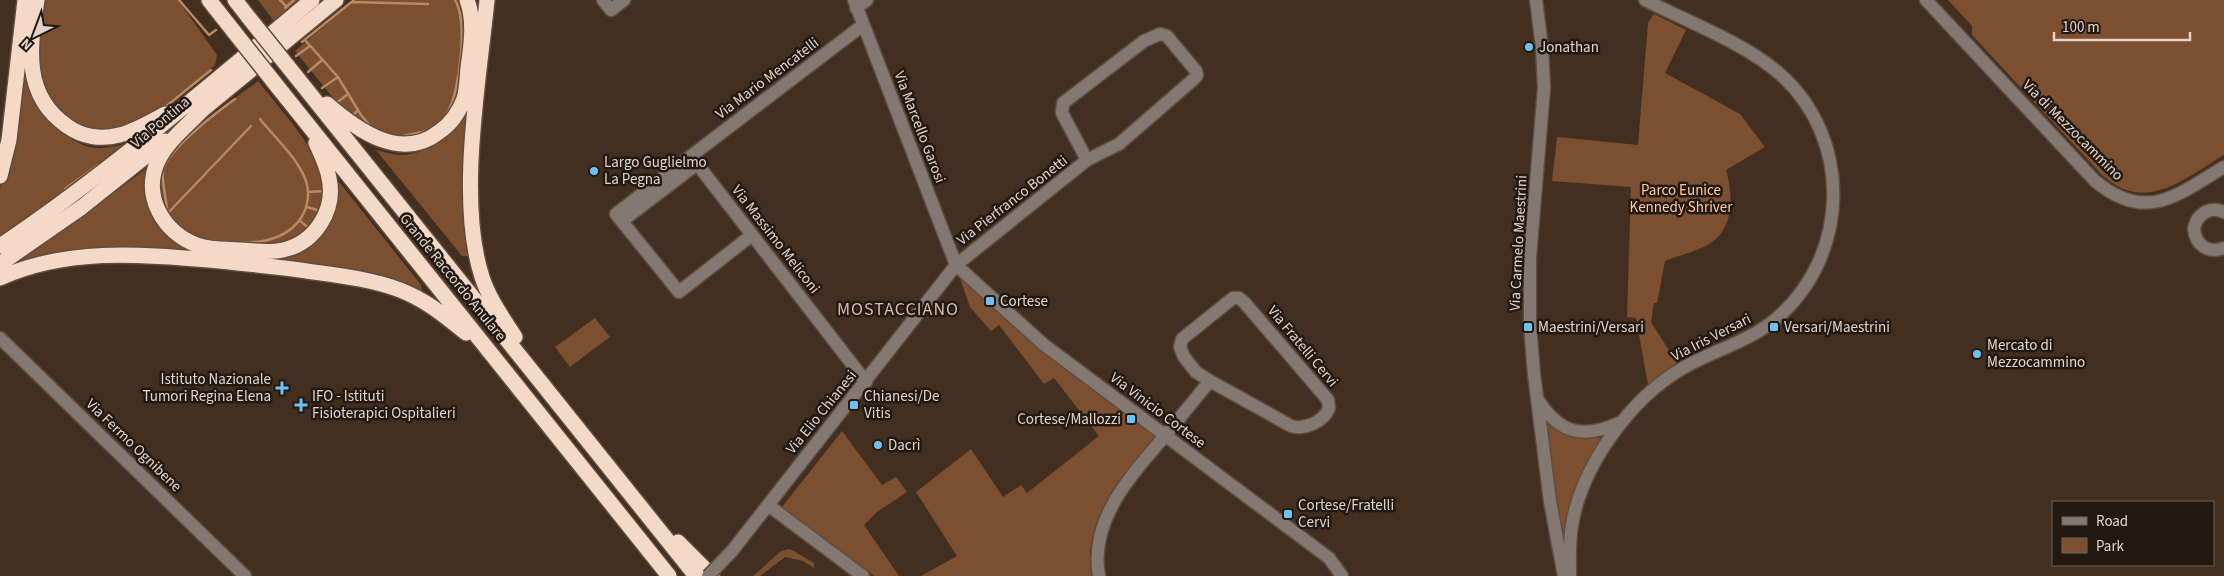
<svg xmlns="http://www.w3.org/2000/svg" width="2224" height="576" viewBox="0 0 2224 576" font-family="'Source Sans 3',sans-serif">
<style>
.green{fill:#7b4f30}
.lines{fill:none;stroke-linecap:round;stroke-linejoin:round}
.stream{stroke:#b98964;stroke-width:2.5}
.minor-casing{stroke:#5f4d3f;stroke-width:15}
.highway-casing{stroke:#5f4d3f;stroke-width:18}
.minor{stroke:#847972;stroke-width:12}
.highway{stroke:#f5d9c7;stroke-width:15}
.minor-bridge-casing{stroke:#5f4d3f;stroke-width:15;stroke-linecap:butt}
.highway-bridge-casing{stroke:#5f4d3f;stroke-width:18;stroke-linecap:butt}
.minor-bridge{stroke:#847972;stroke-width:12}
.highway-bridge{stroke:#f5d9c7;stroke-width:15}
.poi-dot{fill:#6ec2f3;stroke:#231913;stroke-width:2}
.labels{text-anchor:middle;stroke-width:5;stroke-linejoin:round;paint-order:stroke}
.poi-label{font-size:15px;fill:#e1d3ca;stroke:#231913;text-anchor:start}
.street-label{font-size:15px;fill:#e1d3ca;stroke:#231913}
.park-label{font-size:15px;fill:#ffc8a2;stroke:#231913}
.quarter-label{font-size:18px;letter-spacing:1px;fill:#d5baa9;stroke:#231913}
</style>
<rect width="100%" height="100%" fill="#432f20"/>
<path class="green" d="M41,0H178L217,55L215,65L162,109L115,129L82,128L54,108L42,91L34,58Z
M258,0H298L274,21Z
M355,0H460L466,15L460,99L452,116L427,136L390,140L342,109L295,51Z
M1948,0H2224V155C2184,179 2144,215 2101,174L1972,35V26Z
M1654,14L1686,30L1665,73L1740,114L1765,147L1726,170C1733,195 1735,228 1709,244C1696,252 1679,255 1665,261L1657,303H1654L1651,322L1677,363L1648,385L1636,318L1627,317L1631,187L1552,181L1557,137L1638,145L1648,23Z
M25,55C25,64 25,73 27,82C33,109 68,146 96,148C106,149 118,145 127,144L47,205L0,236V188L9,159Z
M258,81C279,108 319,150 324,183C328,205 311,234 291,243C276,250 219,247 203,242C192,239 175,224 165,217C162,208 156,193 157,184C162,146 229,103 258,81Z
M468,107L463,220L468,256H462L376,150C384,152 394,155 403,155C432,154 451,127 468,107Z
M155,162L146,189L147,204L154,220L165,235L192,254L7,270L86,214Z
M336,178L421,285L422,291L369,273L264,260L307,244Z
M958,273L1158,435C1123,475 1081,519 1092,576H921L957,556L916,492L971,449L1003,497L1021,485L1027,493L1099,436L1054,378L1044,384L999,325L991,331L970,307Z
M595,318L610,337L570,367L555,347Z
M1546,421L1561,432L1576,437L1603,438L1564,542L1556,503Z
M842,431L882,485L896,477L907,492L877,512L864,525L899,576H874L782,507Z
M790,549L814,563V568L803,561L785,557L760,576H753L781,551Z"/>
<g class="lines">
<path class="stream" d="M179,0L209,35L216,30
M280,0L286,6
M352,2L428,4
M285,8L294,0
M305,40L338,77L361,115L372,128
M302,42L354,0
M296,56L310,46
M308,72L322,60
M322,88L338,77
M335,104L348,94
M164,108L211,70
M351,117L358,110
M438,124C441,120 446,117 448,112C460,89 468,22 455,0
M403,136L427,131
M65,189L98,165
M308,192L324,191
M307,207L320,211
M167,212C167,201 161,179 163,170C168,149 217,112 235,99
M168,213L251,126
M299,220L310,229
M205,240C237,243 280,249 301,218C308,207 310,193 306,181C298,158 275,138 260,119"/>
<defs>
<path id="minor" d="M603,0L611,10L624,0
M854,0L956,265L1043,344L1329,558L1342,576
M1536,0L1542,47L1544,88L1530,257V326L1534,374L1550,501L1564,576
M1926,0L2095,181C2146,223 2176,196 2224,167
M856,8L867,0
M863,25L691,156L866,382
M691,156L616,214L679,292L752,235
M2224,212C2210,206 2198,213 2194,228C2195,245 2208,254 2224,248
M622,221L697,164
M1233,298H1239L1244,302L1328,400L1329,408C1324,422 1304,430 1291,426L1210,381L1196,372L1184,357L1180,347L1182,339Z
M0,338L245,576
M1538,400C1560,434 1583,439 1619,423
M768,505L863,576
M732,551L956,265L1087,160L1119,144L1195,78L1197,75L1196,71L1167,36L1160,34L1144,41L1063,103L1062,113L1087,160
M1099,576C1089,520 1130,477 1163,438C1179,419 1194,400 1210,381
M1570,576C1570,559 1569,542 1572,525C1582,465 1631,398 1683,368C1714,350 1749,342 1777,318C1850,255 1853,139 1780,74C1743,42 1688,22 1645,0"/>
<path id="highway" d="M37,0C30,47 22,95 67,126C82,137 102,140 119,135C135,131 150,122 165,114
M209,0L235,33
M235,0L249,18
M487,0C479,81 457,200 482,277C489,299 503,318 515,337
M294,74L696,576
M277,86L669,576
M327,104C357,130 401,162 439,132C451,124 459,112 464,99C467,89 467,78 468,68C471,46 475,21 467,0
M204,108C188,125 166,142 157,163C143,197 163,232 197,245C211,250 227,249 242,250C255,251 269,253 283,250C315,243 336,210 329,178C327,166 321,154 316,143
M196,115L336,0
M0,176L9,140L25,0
M0,246C110,172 210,85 312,0
M0,264L82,207L165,141
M0,278C66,248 139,254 209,260C239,263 270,266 300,270C333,275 368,278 400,290C426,300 445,316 466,333
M678,542L712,576"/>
</defs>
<use href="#minor" class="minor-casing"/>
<use href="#highway" class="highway-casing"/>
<use href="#minor" class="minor"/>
<use href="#highway" class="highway"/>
<defs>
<path id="minor-bridge" d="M708,576L732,551"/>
<path id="highway-bridge" d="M249,18L294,74
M235,33L277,86"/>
</defs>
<use href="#minor-bridge" class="minor-bridge-casing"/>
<use href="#highway-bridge" class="highway-bridge-casing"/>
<use href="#minor-bridge" class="minor-bridge"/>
<use href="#highway-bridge" class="highway-bridge"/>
</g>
<g class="poi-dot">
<circle cx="1529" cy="47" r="5"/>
<circle cx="594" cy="171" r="5"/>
<rect x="985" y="296" width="10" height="10" rx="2.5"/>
<rect x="1523" y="322" width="10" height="10" rx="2.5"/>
<rect x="1769" y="322" width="10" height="10" rx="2.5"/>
<circle cx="1977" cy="354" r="5"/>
<path d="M279.5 380.5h5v5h5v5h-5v5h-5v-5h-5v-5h5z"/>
<path d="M298.5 397.5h5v5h5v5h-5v5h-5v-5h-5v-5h5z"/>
<rect x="849" y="400" width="10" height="10" rx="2.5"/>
<rect x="1126" y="414" width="10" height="10" rx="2.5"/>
<circle cx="878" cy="445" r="5"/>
<rect x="1283" y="509" width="10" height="10" rx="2.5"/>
</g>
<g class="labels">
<g class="poi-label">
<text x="1539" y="52">Jonathan</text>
<text x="604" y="167">Largo Guglielmo<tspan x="604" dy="17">La Pegna</tspan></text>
<text x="1000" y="306">Cortese</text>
<text x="1538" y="332">Maestrini/Versari</text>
<text x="1784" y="332">Versari/Maestrini</text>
<text x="1987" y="350">Mercato di<tspan x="1987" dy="17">Mezzocammino</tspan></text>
<text x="271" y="384" text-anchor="end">Istituto Nazionale<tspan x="271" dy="17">Tumori Regina Elena</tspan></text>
<text x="312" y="401">IFO - Istituti<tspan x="312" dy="17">Fisioterapici Ospitalieri</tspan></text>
<text x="864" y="401">Chianesi/De<tspan x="864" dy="17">Vitis</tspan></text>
<text x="1121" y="424" text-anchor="end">Cortese/Mallozzi</text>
<text x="888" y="450">Dacrì</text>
<text x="1298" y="510">Cortese/Fratelli<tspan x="1298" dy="17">Cervi</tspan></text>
</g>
<g class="street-label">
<text transform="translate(767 78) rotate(-37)" y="5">Via Mario Mencatelli</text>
<text transform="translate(160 122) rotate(-40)" y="5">Via Pontina</text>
<text transform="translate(920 127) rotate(69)" y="5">Via Marcello Garosi</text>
<text transform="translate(2073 130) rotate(45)" y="5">Via di Mezzocammino</text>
<text transform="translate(1012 200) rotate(-38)" y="5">Via Pierfranco Bonetti</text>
<text transform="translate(776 239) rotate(52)" y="5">Via Massimo Meliconi</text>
<text transform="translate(1518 243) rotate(-87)" y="5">Via Carmelo Maestrini</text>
<text transform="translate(453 277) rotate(51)" y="5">Grande Raccordo Anulare</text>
<text transform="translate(1711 337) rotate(-27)" y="5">Via Iris Versari</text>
<text transform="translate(1303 346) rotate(50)" y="5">Via Fratelli Cervi</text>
<text transform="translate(1158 410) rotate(37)" y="5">Via Vinicio Cortese</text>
<text transform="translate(821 412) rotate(-51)" y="5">Via Elio Chianesi</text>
<text transform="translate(134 445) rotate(44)" y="5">Via Fermo Ognibene</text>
</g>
<g class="park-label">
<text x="1681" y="195">Parco Eunice<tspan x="1681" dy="17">Kennedy Shriver</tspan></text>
</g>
<g class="quarter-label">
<text x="898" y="315">MOSTACCIANO</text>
</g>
</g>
<rect x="2052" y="501" width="162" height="65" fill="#231913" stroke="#6f635c"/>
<rect x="2062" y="517" width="25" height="8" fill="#847972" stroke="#6f635c"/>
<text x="2096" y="526" font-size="15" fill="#e1d3ca">Road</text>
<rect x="2062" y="538" width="25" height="15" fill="#7b4f30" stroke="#6f635c"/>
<text x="2096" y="551" font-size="15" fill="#e1d3ca">Park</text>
<g transform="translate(35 35) rotate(222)" stroke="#231913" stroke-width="4" paint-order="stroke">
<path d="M0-4L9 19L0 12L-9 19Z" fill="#e1d3ca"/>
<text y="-8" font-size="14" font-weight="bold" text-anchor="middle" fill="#e1d3ca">N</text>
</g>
<path d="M2054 32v8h136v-8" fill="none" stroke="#e1d3ca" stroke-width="2.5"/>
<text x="2062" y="32" font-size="15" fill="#e1d3ca" stroke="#231913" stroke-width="4" paint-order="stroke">100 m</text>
</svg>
